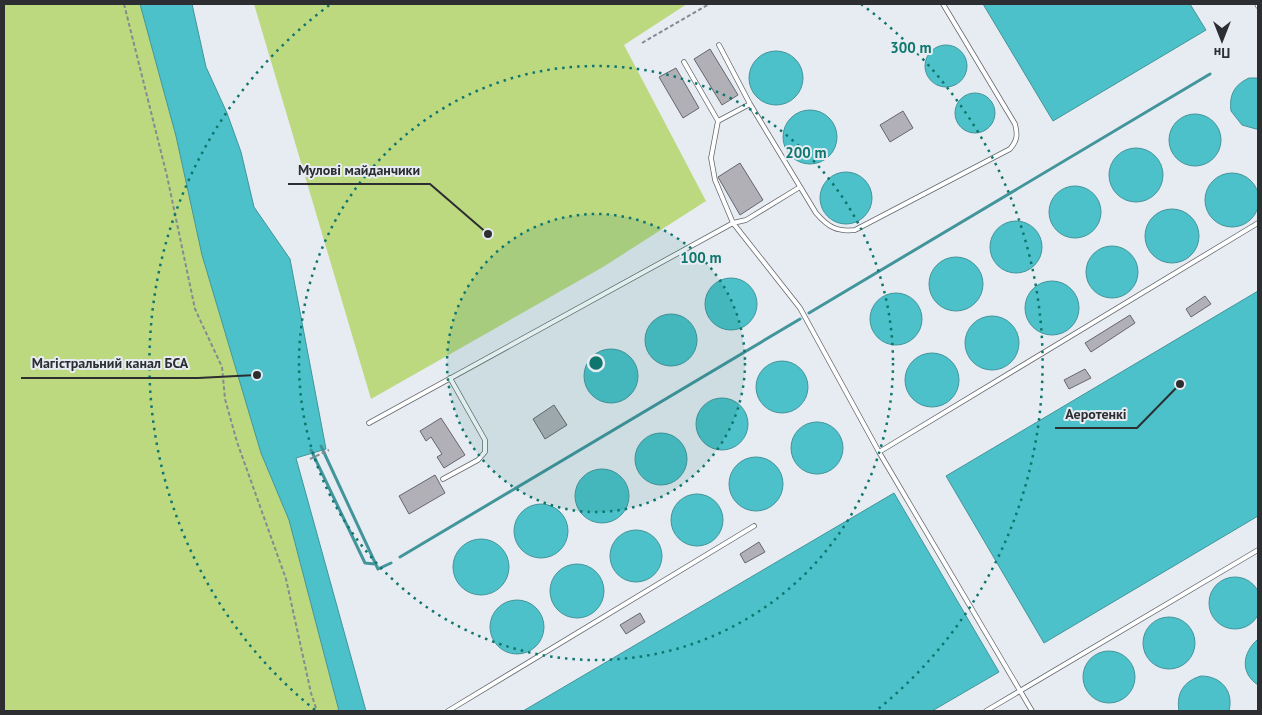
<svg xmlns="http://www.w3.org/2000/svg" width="1262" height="715" viewBox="0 0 1262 715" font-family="'PT Sans',sans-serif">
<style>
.green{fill:#bcd980}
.water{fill:#4cc1c9;stroke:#42959b}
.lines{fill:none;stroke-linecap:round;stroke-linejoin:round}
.stream{stroke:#42959b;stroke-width:3}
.building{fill:#b1b0b7;stroke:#67666d}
.service-casing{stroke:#64696e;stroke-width:5.5}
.path{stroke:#878a8e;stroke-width:2;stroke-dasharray:4 2.5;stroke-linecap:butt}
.service{stroke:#fff;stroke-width:4}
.ring{fill:none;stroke:#0f766e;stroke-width:2.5;stroke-dasharray:2.5 5}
.centre{fill:#0f766e;stroke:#e7ecf2;stroke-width:2.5}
.ring-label{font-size:15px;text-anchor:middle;font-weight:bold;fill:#0f766e;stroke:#e7ecf2;stroke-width:4;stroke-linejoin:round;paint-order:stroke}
.leader{fill:none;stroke:#2c2e31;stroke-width:2}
.callout-dot{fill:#2c2e31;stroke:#e7ecf2;stroke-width:2}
.callout-label{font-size:14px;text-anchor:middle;font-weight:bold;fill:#2c2e31;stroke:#e7ecf2;stroke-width:4;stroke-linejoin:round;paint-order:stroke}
</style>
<rect width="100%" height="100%" fill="#e7ecf2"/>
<path class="green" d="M4,4H140L176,136L202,255L261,453L289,520L339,711H4Z
M254,4H687L624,45L706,201L603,267L371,399Z"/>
<path class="water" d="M140,4H192L206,67L227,113L241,152L254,207L290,259L326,449L296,458L366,711H339L289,520L261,453L202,255L176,136Z
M983,4H1190L1206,30L1053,121Z
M925 66a21 21 0 1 1 42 0a21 21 0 1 1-42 0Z
M749 78a27 27 0 1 1 54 0a27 27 0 1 1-54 0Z
M1249,78H1258V129H1256L1242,125L1231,111C1229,95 1234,85 1249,78Z
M955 113a20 20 0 1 1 40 0a20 20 0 1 1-40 0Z
M783 137a27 27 0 1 1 54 0a27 27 0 1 1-54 0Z
M1169 140a26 26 0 1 1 52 0a26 26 0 1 1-52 0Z
M1109 175a27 27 0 1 1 54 0a27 27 0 1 1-54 0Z
M820 198a26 26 0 1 1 52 0a26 26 0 1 1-52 0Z
M1205 200a27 27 0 1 1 54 0a27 27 0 1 1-54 0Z
M1049 212a26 26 0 1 1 52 0a26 26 0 1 1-52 0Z
M1145 236a27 27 0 1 1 54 0a27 27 0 1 1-54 0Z
M990 247a26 26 0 1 1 52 0a26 26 0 1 1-52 0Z
M1086 272a26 26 0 1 1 52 0a26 26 0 1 1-52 0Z
M929 284a27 27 0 1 1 54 0a27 27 0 1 1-54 0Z
M705 304a26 26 0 1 1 52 0a26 26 0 1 1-52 0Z
M1025 308a27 27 0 1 1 54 0a27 27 0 1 1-54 0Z
M1258,291V516L1044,643L946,476Z
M870 319a26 26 0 1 1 52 0a26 26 0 1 1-52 0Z
M645 340a26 26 0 1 1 52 0a26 26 0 1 1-52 0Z
M965 343a27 27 0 1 1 54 0a27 27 0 1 1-54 0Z
M584 376a27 27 0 1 1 54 0a27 27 0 1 1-54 0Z
M905 380a27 27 0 1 1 54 0a27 27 0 1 1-54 0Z
M756 387a26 26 0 1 1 52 0a26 26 0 1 1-52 0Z
M696 424a26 26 0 1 1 52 0a26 26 0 1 1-52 0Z
M791 448a26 26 0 1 1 52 0a26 26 0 1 1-52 0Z
M635 459a26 26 0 1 1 52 0a26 26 0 1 1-52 0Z
M729 484a27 27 0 1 1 54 0a27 27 0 1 1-54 0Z
M575 496a27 27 0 1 1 54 0a27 27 0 1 1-54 0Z
M894,493L999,672L932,711H523Z
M671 520a26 26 0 1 1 52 0a26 26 0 1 1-52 0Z
M514 531a27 27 0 1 1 54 0a27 27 0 1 1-54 0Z
M610 556a26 26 0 1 1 52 0a26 26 0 1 1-52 0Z
M453 567a28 28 0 1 1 56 0a28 28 0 1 1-56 0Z
M550 591a27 27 0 1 1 54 0a27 27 0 1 1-54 0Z
M1209 603a26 26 0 1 1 52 0a26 26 0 1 1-52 0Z
M490 627a27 27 0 1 1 54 0a27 27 0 1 1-54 0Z
M1143 643a26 26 0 1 1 52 0a26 26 0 1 1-52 0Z
M1258,639V685C1240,673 1242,653 1258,639Z
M1083 677a26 26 0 1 1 52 0a26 26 0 1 1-52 0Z
M1201,676C1221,676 1234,691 1229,711H1179C1176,693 1184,681 1201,676Z"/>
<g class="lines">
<path class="stream" d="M809,313L1210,74
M321,446L378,569L391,563
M311,450L365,563L375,564
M400,557L800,319"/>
</g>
<path class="building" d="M710,49L738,95L722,105L694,59Z
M676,68L699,108L683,118L659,77Z
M903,111L913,128L890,142L880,125Z
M740,163L763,200L740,215L718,177Z
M1205,296L1211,304L1191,317L1186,309Z
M1130,315L1135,323L1091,352L1085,343Z
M1085,369L1091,378L1069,389L1064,380Z
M554,405L567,425L545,439L533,419Z
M441,418L465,455L444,468L437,457L442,454L431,437L426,441L420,431Z
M435,475L445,493L409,514L399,496Z
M759,542L765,552L745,563L740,554Z
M640,613L645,622L626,634L620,625Z"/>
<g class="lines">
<defs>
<path id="service" d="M1257,4L1258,6
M719,45L750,104L816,213C828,227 837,232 855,230L1010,149C1017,141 1018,135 1015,124L943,4
M684,62L718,121L711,158L715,180L733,223L800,308L879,452L1032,711
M718,121L750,104
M369,423L733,223L746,220L800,187
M879,452L1258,223
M443,479L478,460L485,452V440L450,378
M448,711L754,526
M986,711L1258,550"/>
</defs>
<use href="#service" class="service-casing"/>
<path class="path" d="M124,4L167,176L195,309L222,367L225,399L237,442L286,579L311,693L317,711
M642,43L709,4
M310,459L329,450"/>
<use href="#service" class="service"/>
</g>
<circle cx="596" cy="363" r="149" fill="#0f766e" fill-opacity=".12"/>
<g class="ring">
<circle cx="596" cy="363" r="149"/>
<circle cx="596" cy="363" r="297"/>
<path d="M315 710A446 446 0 0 1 331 4M861 4A446 446 0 0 1 877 710"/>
</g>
<circle cx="596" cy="363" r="8" class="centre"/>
<g class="ring-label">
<text x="911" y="53">300 m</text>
<text x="806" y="158">200 m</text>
<text x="701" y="263">100 m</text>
</g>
<path class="leader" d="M488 234L430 184H288M257 375L198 378H21M1180 384L1137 428H1055"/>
<g class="callout-dot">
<circle cx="488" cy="234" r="5"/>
<circle cx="257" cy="375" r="5"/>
<circle cx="1180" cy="384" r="5"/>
</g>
<g class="callout-label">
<text x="359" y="175">Мулові майданчики</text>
<text x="110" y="368">Магістральний канал БСА</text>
<text x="1096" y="419">Аеротенкі</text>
</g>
<rect width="1262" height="715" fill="none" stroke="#2c2e31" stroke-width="10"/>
<g transform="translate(1222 40) rotate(180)" stroke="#e7ecf2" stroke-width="4" paint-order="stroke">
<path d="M0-4L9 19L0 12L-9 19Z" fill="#2c2e31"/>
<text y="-8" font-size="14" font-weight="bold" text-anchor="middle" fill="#2c2e31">Пн</text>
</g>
</svg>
